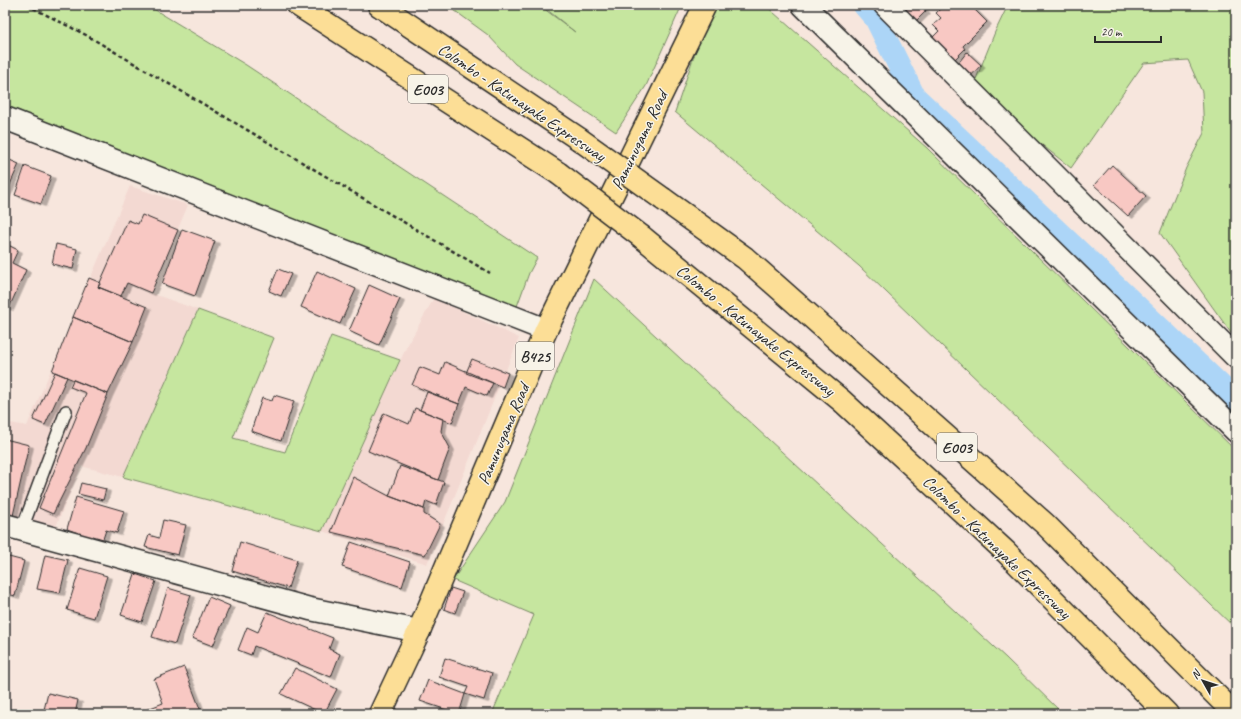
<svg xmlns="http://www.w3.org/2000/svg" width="1241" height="719" viewBox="0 0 1241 719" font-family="Caveat,sans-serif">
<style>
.built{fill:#f3d9d2}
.green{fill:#c6e69f;stroke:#788865}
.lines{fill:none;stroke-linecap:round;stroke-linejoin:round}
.canal{stroke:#acd5f7;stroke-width:23}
.building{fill:#f8c8c3;stroke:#2b2b2b;filter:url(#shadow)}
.lane-casing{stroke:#2b2b2b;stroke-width:14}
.street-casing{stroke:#2b2b2b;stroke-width:25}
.primary-casing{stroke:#2b2b2b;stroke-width:25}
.highway-casing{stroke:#2b2b2b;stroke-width:25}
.path{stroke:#2b2b2b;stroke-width:2.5;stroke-dasharray:4 3;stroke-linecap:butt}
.lane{stroke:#f7f3e8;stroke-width:11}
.street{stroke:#f7f3e8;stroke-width:22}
.primary{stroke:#fcde96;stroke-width:22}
.highway{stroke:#fcde96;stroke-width:22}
.highway-bridge-casing{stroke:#2b2b2b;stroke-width:25;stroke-linecap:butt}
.highway-bridge{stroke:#fcde96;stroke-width:22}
.labels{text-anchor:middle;stroke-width:3;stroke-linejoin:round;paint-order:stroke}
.shield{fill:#f7f3e8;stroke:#686764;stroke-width:1}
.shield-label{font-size:16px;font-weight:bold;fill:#2b2b2b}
.street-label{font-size:17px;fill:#2b2b2b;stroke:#f7f3e8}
</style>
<defs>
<filter id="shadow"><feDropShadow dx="4.5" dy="2.5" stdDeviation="0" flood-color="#0004"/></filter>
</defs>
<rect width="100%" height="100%" fill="#f7e6dd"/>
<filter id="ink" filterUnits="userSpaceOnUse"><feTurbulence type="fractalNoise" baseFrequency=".025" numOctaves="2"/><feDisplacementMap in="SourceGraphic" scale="8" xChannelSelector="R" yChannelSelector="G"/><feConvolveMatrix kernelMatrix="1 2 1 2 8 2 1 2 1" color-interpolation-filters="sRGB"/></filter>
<g filter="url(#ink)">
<path class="built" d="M130,186L188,205L151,293L198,310L123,477L81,466L55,529L5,524V422L27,426Z
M434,298L519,338L427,564L322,531L406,348Z"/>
<path class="green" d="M5,5H147L246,65L537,258L529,273L516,309L5,113Z
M447,5H539L575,32L541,5H682L646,86L616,132L515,64L488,35Z
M711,5H765L927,148L1236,451V629L859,266L675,112Z
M1008,5H1236V340L1160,233L1186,168L1204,133L1202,92L1188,60L1144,63L1071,168L972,89L995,32Z
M594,279L1006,658L1063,714H492L534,615L453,580L505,502Z
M198,310L274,338L233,438L285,452L331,336L400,360L322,531L123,477Z"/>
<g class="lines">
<path class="canal" d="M864,5L876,19L914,96L1236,400"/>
</g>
<path class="building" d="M909,5H920L926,11L915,22L904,11Z
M944,5H970L987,22L963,46L965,49L953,61L931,39L939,31L933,25L941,18L936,13Z
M967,52L981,65L969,78L956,66Z
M5,158L19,164L5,196Z
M1112,165L1146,196L1128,216L1094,185Z
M25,166L51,176L41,204L15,195Z
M142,215L178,230L151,293L127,283L121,296L98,287L128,220L138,224Z
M182,229L215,241L195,296L162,284Z
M6,244L18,250L12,263L26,270L9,308L5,307Z
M56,244L77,249L73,269L52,264Z
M278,269L291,274L281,296L269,291Z
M317,271L356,289L340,324L301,307Z
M89,278L101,283L98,287L147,307L133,342L73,317Z
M369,285L400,299L379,345L349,331Z
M73,317L133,342L108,394L52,371Z
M472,359L508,373L503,387L466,373Z
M445,362L493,383L487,396L466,387L459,404L412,385L420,367L440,375Z
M55,372L67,377L45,425L33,420Z
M73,380L108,394L86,448L53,514L39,508L86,393L70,387Z
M427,392L459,404L452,423L420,410Z
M274,395L294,401L281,441L251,431L262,398L272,401Z
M415,408L443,419L441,431L450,448L438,480L368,451L384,413L409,424Z
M5,439L29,445L12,520L5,519Z
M400,466L444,482L436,505L426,501L424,509L389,496Z
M353,477L389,496L424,509V514L440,524L425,555L331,532Z
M81,483L106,489L103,500L78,494Z
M76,497L124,511L117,533L106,530L103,539L93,536L91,542L76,537L78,533L67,529Z
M163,520L186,525L178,555L145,547L149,535L159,538Z
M240,542L297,560L288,588L232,571Z
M351,542L410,562L402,587L342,567Z
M45,555L68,560L60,593L37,589Z
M5,556L24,561L15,596L5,593Z
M80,568L107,576L94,618L67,610Z
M135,574L156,581L142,622L121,615Z
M168,588L191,595L175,644L152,637Z
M451,588L463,592L455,613L444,609Z
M209,597L230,606L213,646L192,638Z
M267,612L333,638L329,649L340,654L331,677L254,646L251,655L238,650L247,627L258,632Z
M445,658L492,673L484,700L465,694L468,687L439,677Z
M184,667L202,714H135L163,703L154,679Z
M295,668L337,689L324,714L281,694Z
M428,680L465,694L459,714L420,701Z
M48,693L78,700L75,714H43Z"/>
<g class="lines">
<defs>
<path id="lane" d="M22,529L66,411"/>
<path id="street" d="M803,5L1236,431
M885,5L1236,357
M5,118L546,330
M5,525L310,609L419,631"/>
<path id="primary" d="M380,714L419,631L546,330L705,5"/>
<path id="highway" d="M298,5L558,173
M379,5L579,139
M663,199L745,258L1045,524L1235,714
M642,237L842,401L1006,552L1167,714"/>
</defs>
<use href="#lane" class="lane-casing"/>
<use href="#street" class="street-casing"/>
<use href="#primary" class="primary-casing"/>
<use href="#highway" class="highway-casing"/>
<path class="path" d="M27,5L86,35L490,273"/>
<use href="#lane" class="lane"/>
<use href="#street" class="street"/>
<use href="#primary" class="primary"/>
<use href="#highway" class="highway"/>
<defs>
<path id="highway-bridge" d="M579,139L663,199
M558,173L642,237"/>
</defs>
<use href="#highway-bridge" class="highway-bridge-casing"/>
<use href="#highway-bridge" class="highway-bridge"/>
</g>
</g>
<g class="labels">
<g class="shield">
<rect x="408" y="75" width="40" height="28" rx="3"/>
<rect x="516" y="342" width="38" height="28" rx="3"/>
<rect x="937" y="433" width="40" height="28" rx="3"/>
</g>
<g class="shield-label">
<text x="428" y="95">E003</text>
<text x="535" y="362">B425</text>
<text x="957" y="453">E003</text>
</g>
<g class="street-label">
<text transform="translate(522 102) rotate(34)" y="6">Colombo - Katunayake Expressway</text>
<text transform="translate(639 140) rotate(-64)" y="6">Pamunugama Road</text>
<text transform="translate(756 330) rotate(39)" y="6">Colombo - Katunayake Expressway</text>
<text transform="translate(503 434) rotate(-67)" y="6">Pamunugama Road</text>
<text transform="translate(997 547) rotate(44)" y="6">Colombo - Katunayake Expressway</text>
</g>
</g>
<rect width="1241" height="719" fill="none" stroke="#f7f3e8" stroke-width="20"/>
<rect x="10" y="10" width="1221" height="699" fill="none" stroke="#2b2b2b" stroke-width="1.5" filter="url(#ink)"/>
<g transform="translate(1203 681) rotate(309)" stroke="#f7f3e8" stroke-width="3" paint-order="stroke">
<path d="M0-3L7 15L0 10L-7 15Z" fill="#2b2b2b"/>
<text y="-6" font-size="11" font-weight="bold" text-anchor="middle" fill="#2b2b2b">N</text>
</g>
<path d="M1095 36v6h66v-6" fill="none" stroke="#2b2b2b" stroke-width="2"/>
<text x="1101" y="36" font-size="12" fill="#2b2b2b" stroke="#f7f3e8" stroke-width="3" paint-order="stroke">20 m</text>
</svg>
